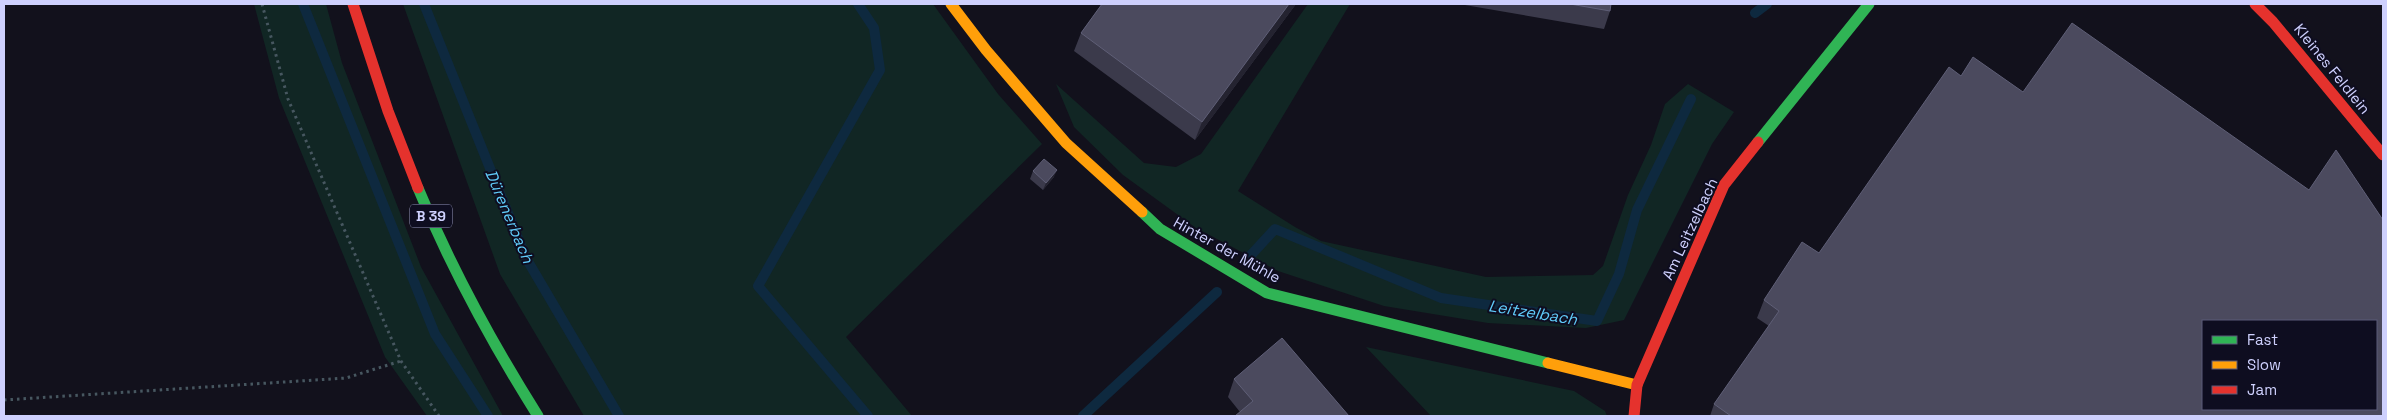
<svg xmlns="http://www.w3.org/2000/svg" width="2387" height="420" viewBox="0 0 2387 420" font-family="'Space Grotesk',sans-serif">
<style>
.green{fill:#112624}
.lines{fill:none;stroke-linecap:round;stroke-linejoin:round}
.stream{stroke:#0e293f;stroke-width:10}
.path{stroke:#475760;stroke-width:3;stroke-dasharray:2.5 4;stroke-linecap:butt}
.fast{stroke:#30b455;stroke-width:11}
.slow{stroke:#ff9f0a;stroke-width:11}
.jam{stroke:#e5322d;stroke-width:11}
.wall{fill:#3b3a4b}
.shaded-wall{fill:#242330}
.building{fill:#4b4a5e;stroke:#5f5f77;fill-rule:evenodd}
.labels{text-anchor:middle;stroke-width:4;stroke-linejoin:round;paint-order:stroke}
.shield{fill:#0e0d20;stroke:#9496bb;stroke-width:1}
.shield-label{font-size:14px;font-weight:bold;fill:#ced0fd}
.street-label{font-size:15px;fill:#ced0fd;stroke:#0e0d20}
.water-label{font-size:16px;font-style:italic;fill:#60cbf9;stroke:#0e0d20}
</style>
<rect width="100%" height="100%" fill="#12111c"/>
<path class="green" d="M254,4H326L342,63L421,267L503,416H427L385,357L279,98Z
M403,4H933L998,94L1042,144L846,337L912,416H584L500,274Z
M1308,4H1350L1238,191L1295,227L1321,241L1486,277L1593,275L1603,266L1628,195L1651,145L1665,104L1688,84L1734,112L1712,144L1624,320L1586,328L1488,323L1384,306L1278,271L1196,228L1123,175L1074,127L1056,84L1144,163L1176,167L1201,154Z
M1366,347L1574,391L1605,411L1607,416H1431Z"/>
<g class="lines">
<path class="stream" d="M303,4L435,334L488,416
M424,4L526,258L619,416
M858,4L874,28L880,70L758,286L868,416
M1755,13L1767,4
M1251,255L1275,229L1441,298L1597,321L1619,274L1637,210L1691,99
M1083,416L1217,292"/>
<path class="path" d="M262,4L288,99L401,361L439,416
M4,400L346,378L401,361"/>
<path class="fast" d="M1758,142L1869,4
M418,188C451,268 492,343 538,416
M1142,212L1160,229L1267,293L1548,363"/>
<path class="slow" d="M951,4L986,50L1066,143L1142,212
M1548,363L1637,385"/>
<path class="jam" d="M353,4L388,111L418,188
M2255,4L2273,22L2383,155
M1634,416L1637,385L1724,185L1758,142"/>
</g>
<path class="wall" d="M1102,4H1296L1195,140L1074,51L1081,33Z
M1459,4H1611L1610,11L1604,29Z
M1033,171L1054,177L1043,190L1030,179Z
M1819,253L2383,416H1710L1714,404L1769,326L1757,318L1764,300Z
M1234,379L1349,416L1240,412L1228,397Z"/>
<path class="shaded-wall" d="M1289,4H1296L1195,140L1202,122Z
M1057,170L1054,177L1043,190L1046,183Z"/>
<path class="building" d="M1102,4H1289L1202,122L1081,33Z
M1570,4H1611L1610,11Z
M2072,23L2309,190L2336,150L2383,220V416H1731L1714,404L1779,311L1764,300L1802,242L1819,253L1949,67L1961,76L1973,57L2023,92ZM2203,321H2376V409H2203Z
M1044,159L1057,170L1046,183L1033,171Z
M1282,338L1349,416H1235L1253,401L1234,379Z"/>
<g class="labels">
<rect class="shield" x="410" y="204.5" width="42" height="23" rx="4"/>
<g class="shield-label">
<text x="431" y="221">B 39</text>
</g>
<g class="street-label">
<text transform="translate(2332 69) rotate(51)" y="5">Kleines Feldlein</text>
<text transform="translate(1690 229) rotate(-65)" y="5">Am Leitzelbach</text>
<text transform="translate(1227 250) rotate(29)" y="5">Hinter der Mühle</text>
</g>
<g class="water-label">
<text transform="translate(510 216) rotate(67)" y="6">Dürenerbach</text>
<text transform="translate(1533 312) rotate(9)" y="6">Leitzelbach</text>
</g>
</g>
<rect width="2387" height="420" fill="none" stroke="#ced0fd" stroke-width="10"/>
<rect x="2202" y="320" width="175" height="90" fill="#0e0d20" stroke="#5b5b78"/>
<rect x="2212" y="336" width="25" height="8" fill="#30b455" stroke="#5b5b78"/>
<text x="2247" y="345" font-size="15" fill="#ced0fd">Fast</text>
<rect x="2212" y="361" width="25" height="8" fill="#ff9f0a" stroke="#5b5b78"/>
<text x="2247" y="370" font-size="15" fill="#ced0fd">Slow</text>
<rect x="2212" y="386" width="25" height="8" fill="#e5322d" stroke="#5b5b78"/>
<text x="2247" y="395" font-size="15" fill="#ced0fd">Jam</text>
</svg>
